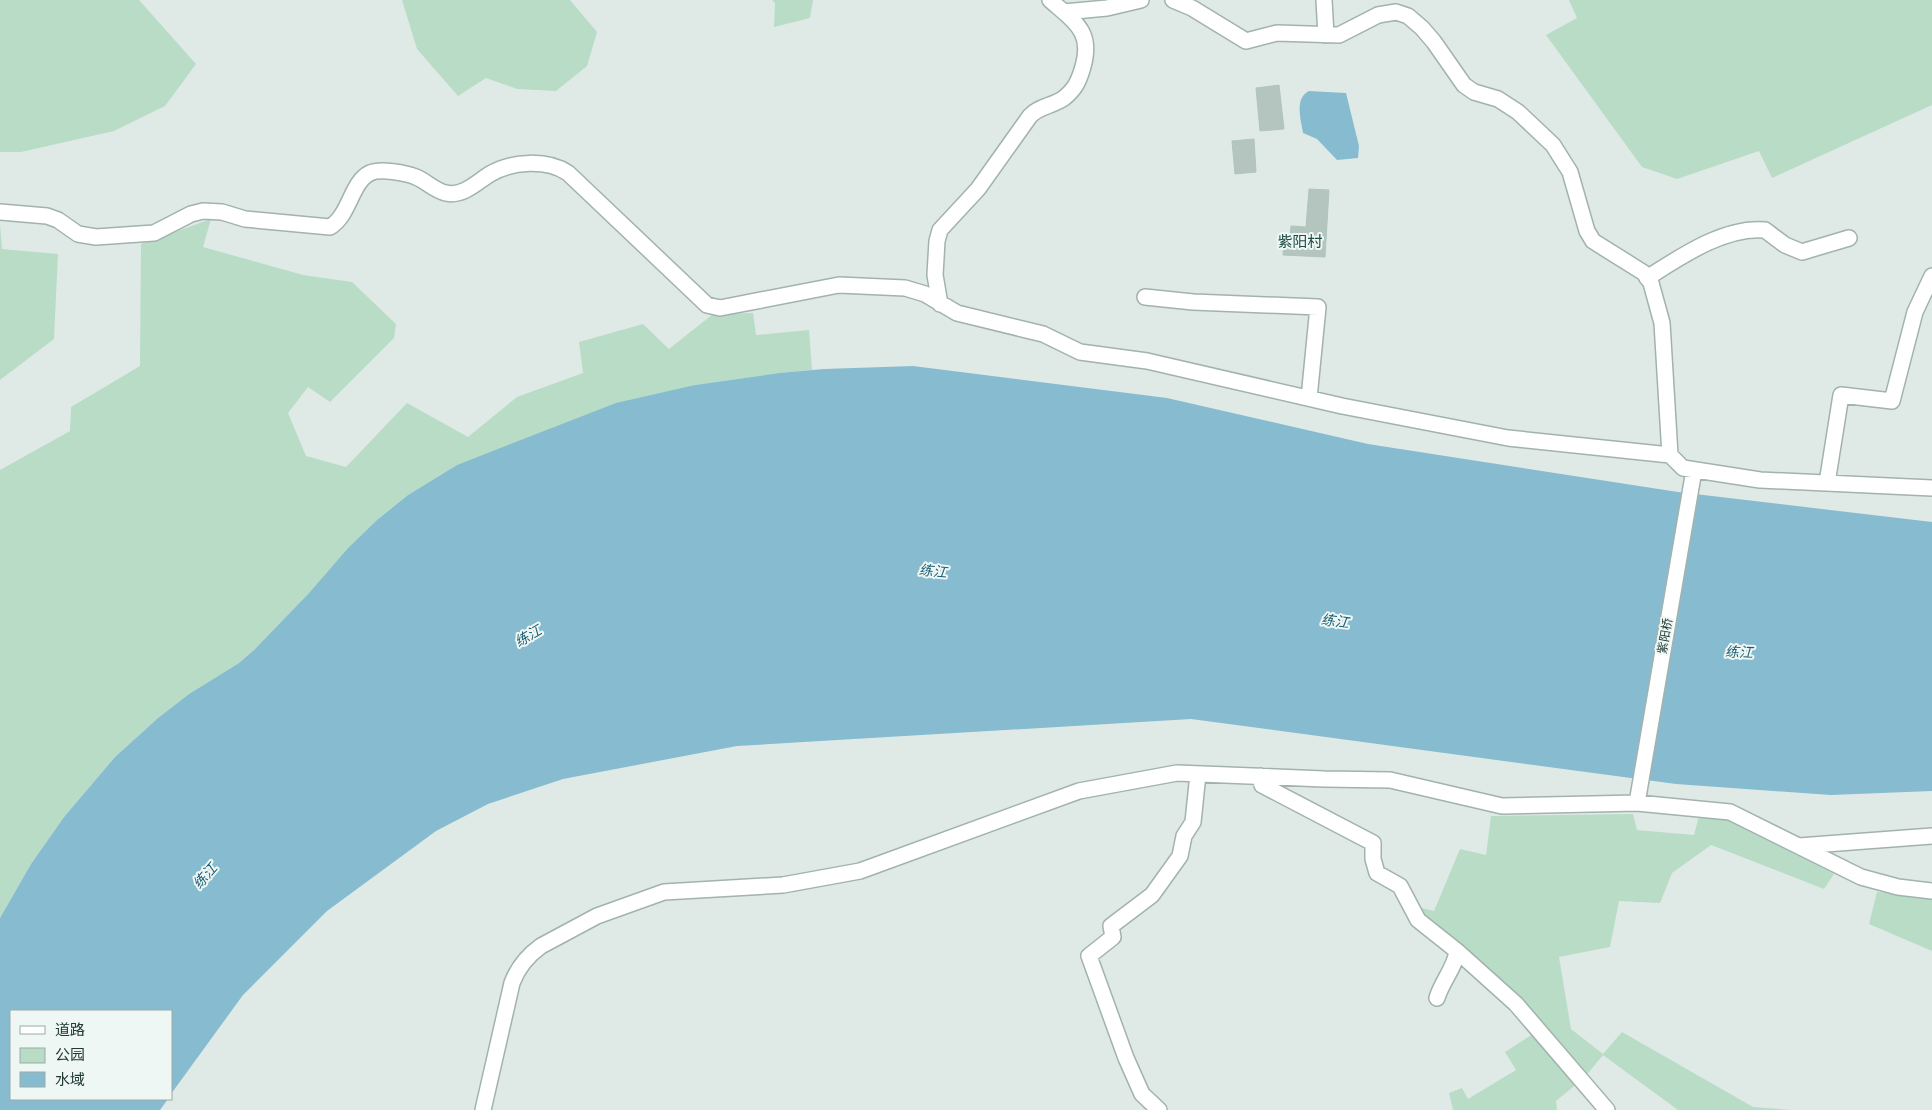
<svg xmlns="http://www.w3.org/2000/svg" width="1932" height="1110" viewBox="0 0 1932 1110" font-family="Inter,'Noto Sans SC',sans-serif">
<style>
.green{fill:#b8dcc6}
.water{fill:#87bcd0}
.building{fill:#b4c5c0;stroke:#b2c4be}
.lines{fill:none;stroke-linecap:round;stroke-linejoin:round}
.minor-casing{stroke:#a2b2ae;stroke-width:18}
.minor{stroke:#fff;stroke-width:15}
.labels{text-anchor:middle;stroke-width:4;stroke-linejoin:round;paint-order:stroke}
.street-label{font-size:12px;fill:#203a36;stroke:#eff7f4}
.water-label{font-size:14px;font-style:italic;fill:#1b5c75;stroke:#eff7f4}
.quarter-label{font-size:15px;fill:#1d4c46;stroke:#eff7f4}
</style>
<rect width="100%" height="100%" fill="#dfeae7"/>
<path class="green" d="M0,0H139L196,64L165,106L114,131L21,152H0Z
M402,0H570L597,32L587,66L556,91L517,89L486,78L458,96L417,49Z
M772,0H813L810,18L774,27L775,3Z
M1569,0H1932V105L1772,178L1759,151L1677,179L1642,167L1546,35L1577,18Z
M211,219L203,247L303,275L352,282L396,324L394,338L330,402L308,387L288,413L306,456L346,467L407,403L468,437L517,397L583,373L579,342L643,324L669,349L713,314L753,313L756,335L809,330L812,370L779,373L695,385L457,465L408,495L377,520L348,548L309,593L254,650L239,663L189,694L158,718L115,757L64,817L31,864L0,918V470L70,431L71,407L140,366L141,244Z
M0,224L2,249L58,254L54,339L0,380Z
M1633,814L1637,830L1694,835L1699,816L1731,819L1834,874L1824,889L1711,845L1672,873L1660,903L1619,901L1610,947L1559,957L1571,1029L1603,1054L1622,1032L1753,1107L1792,1110H1678L1603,1055L1584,1078L1419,914L1422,908L1434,911L1460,849L1486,855L1491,816Z
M1877,892L1932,898V951L1869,924Z
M1536,1032L1579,1082L1556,1101L1557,1110H1453L1449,1093L1462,1088L1468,1099L1516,1070L1505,1052Z"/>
<path class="water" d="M1309,91L1346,93L1359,146L1358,158L1337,160L1317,139L1303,133C1301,120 1294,98 1309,91Z
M913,366L1167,398L1368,444L1678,492L1932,522V791L1831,795L1676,784L1191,719L737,746L563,779L488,804L436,831L327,911L243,995L171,1094V1011H11V1099H168L160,1110H0V918L31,864L64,817L115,757L158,718L189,694L239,663L254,650L309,593L348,548L377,520L408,495L457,465L616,403L695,385L779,373L824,369Z"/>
<path class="building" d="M1279,85L1284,129L1260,131L1256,88Z
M1254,139L1256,172L1235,174L1232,141Z
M1309,189L1329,190L1325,257L1283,255L1284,238L1290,239L1291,226L1306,227Z"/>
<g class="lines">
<defs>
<path id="minor" d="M1173,0L1192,8L1246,41L1277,33L1339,35L1378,15L1396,12L1408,16L1422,28L1434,42L1464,85L1474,92L1498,99L1518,112L1553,145L1570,172L1587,231L1593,241L1644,273L1651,283L1662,323L1670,455
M1324,0L1326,35
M1064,12L1107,8L1141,0
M0,212L47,216L58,220L78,234L96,237L154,233L191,214L203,211L222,212L245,219L330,227C350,215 351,182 370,173C380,168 406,173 416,177C426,181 435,191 446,193C463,197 477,182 490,174C512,161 547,159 568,173L707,305L720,308L839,285L905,288L925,294L957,313L1043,334L1080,352L1147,361L1342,406L1508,438L1670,455L1683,468L1760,480L1932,488
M1647,278C1680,257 1725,226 1765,230L1785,245L1802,252L1849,238
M1145,297L1193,302L1318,307L1309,398
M940,304L935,275L937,241L940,230L978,189L1030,116C1039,106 1053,106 1064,98C1074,90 1078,83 1082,70C1094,32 1076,23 1050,0
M1827,483L1841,395L1892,401L1915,312L1932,276
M1260,776L1262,785L1373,843V859L1377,873L1400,886L1418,920L1457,951C1455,968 1442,981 1437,998
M1637,803L1694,470
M1799,846L1932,836
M1457,951L1516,1004L1607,1110
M483,1110L512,983C518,967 527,956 541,946L597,916L664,892L783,885L860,871L1079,791L1177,773L1324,779L1390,780L1502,806L1637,803L1730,812L1861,877L1898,887L1932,891
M1159,1110L1142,1094L1126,1058L1089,956L1113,937L1111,926L1152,895L1180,856L1184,836L1193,822L1198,774"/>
</defs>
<use href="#minor" class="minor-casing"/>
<use href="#minor" class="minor"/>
</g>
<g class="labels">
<g class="street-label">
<text transform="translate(1665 636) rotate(-80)" y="4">紫阳桥</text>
</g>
<g class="water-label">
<text transform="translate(933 571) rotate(6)" y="5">练江</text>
<text transform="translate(1335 621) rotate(7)" y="5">练江</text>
<text transform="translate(528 636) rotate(-30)" y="5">练江</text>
<text transform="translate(1739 652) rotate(2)" y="5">练江</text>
<text transform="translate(205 876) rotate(-49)" y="5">练江</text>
</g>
<g class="quarter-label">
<text x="1300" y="247">紫阳村</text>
</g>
</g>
<rect x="10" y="1010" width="162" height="90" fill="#eff7f4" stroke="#9caba8"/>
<rect x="20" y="1026" width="25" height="8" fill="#ffffff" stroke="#9caba8"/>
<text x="55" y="1035" font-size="15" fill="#203a36">道路</text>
<rect x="20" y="1048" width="25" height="15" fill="#b8dcc6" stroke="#9caba8"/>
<text x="55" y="1060" font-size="15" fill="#203a36">公园</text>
<rect x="20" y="1072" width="25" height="15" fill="#87bcd0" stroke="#9caba8"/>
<text x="55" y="1085" font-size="15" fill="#203a36">水域</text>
</svg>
